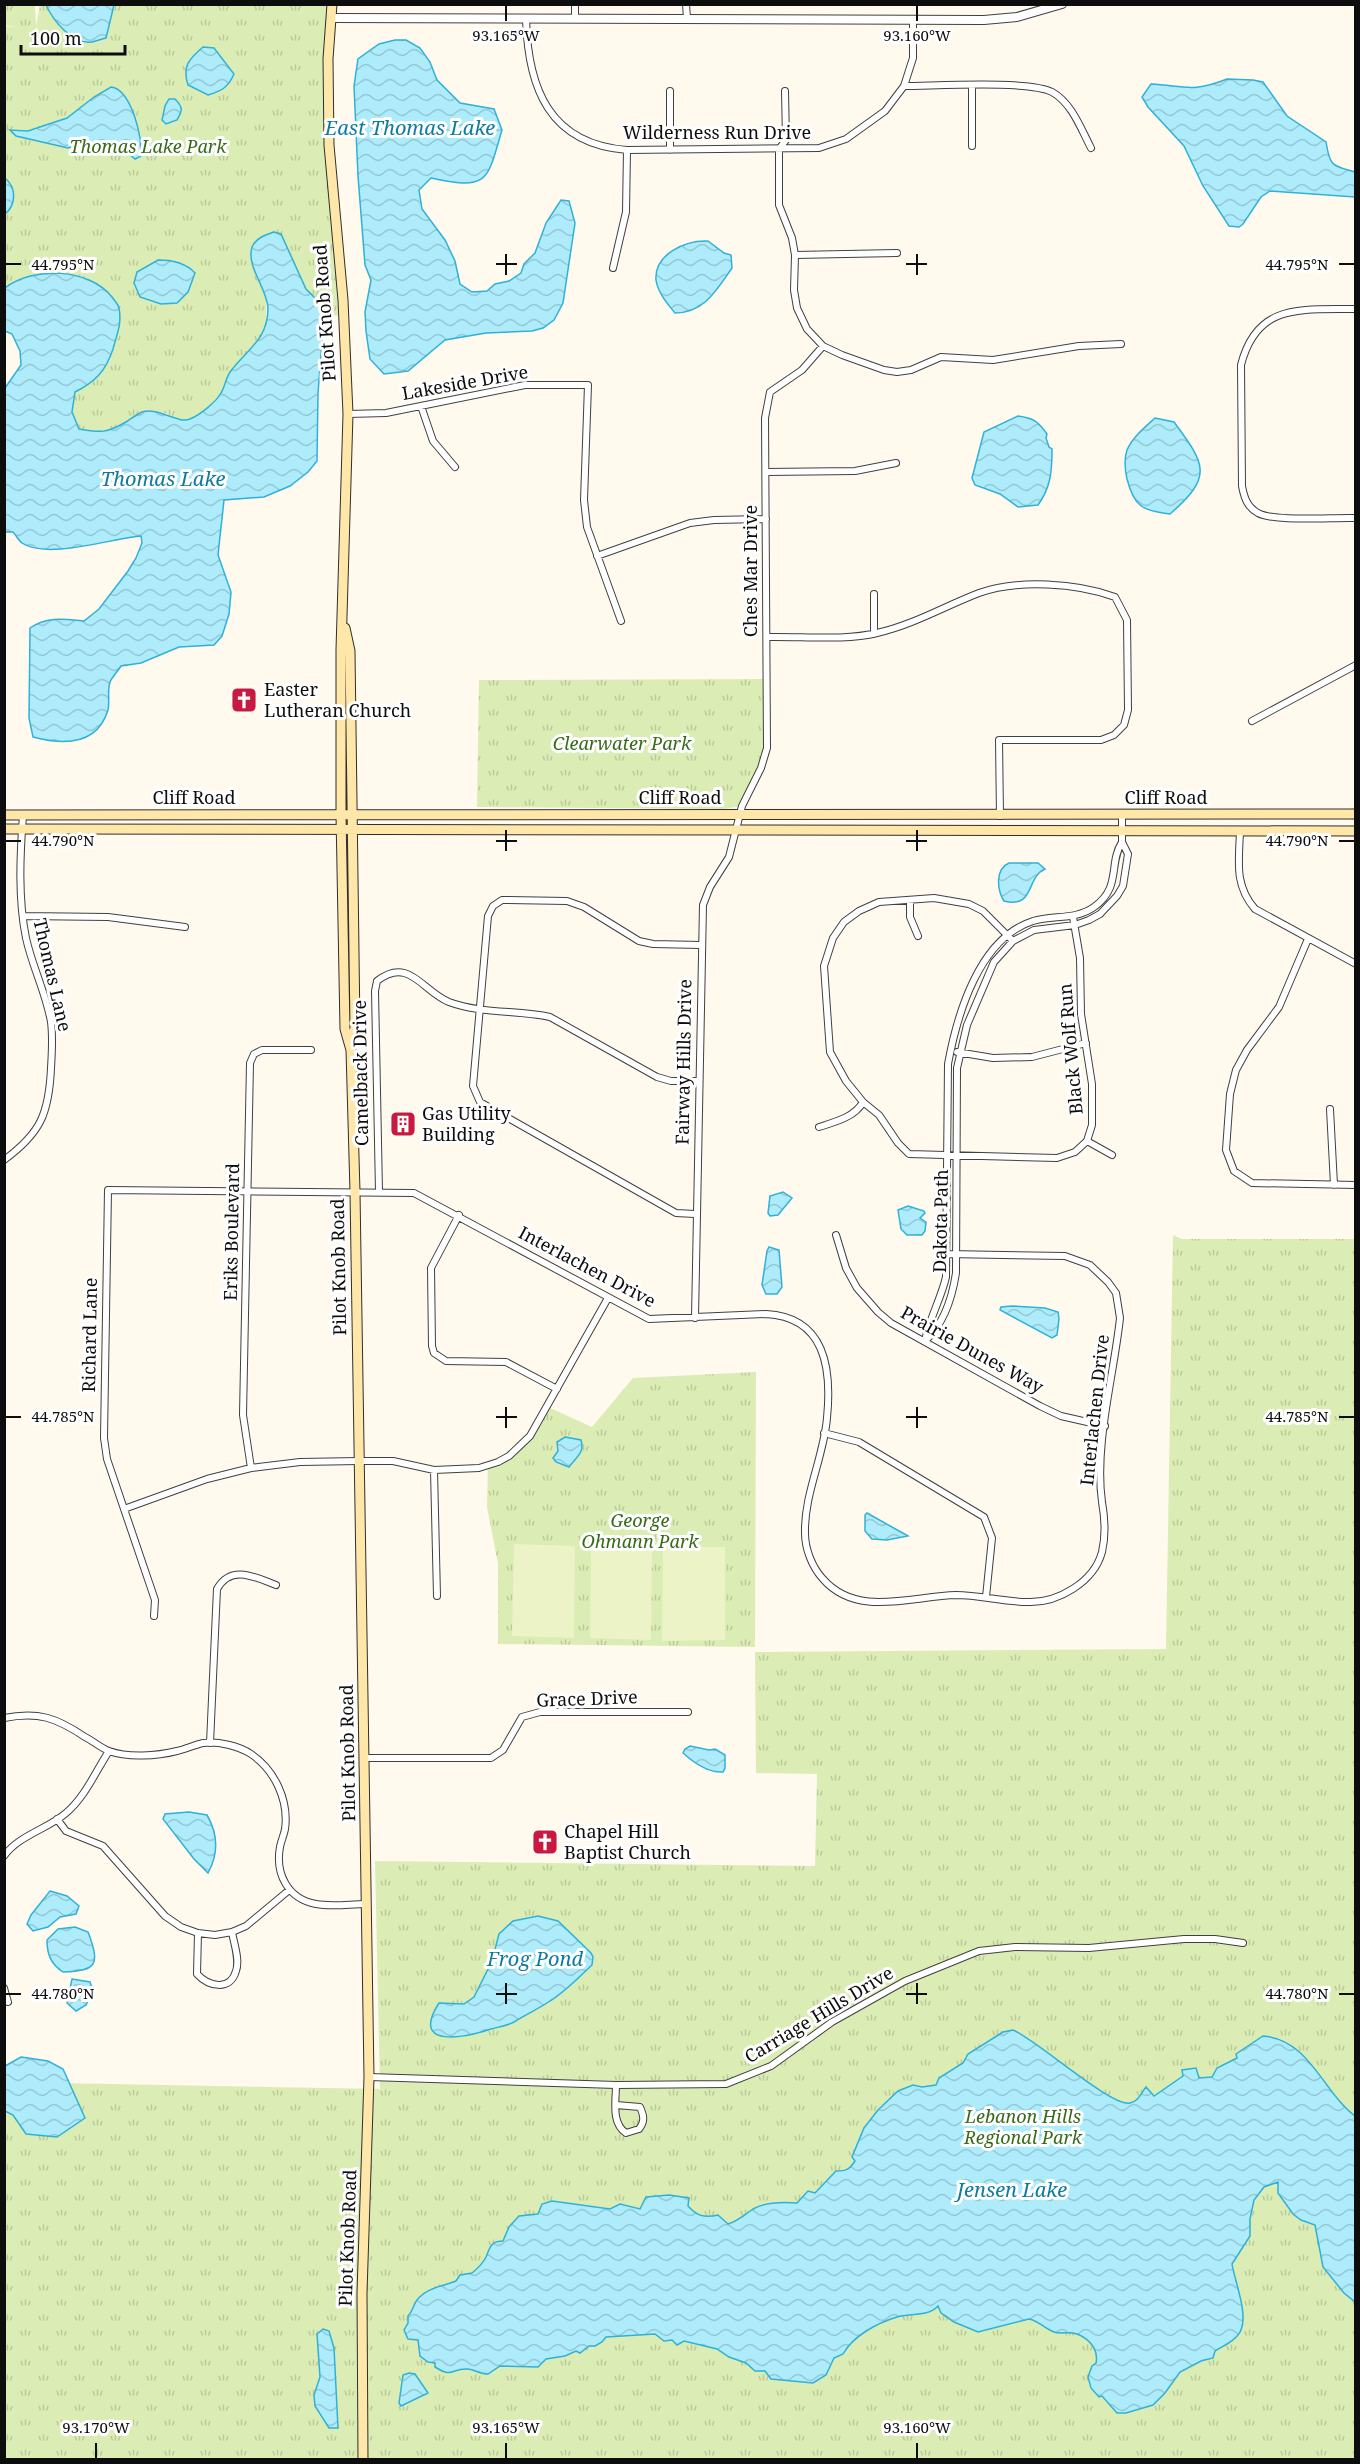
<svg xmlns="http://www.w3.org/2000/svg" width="1360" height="2464" viewBox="0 0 1360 2464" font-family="'Noto Serif',serif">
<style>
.park{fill:url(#park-tufts)}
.pitch{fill:#ebf3c7}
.water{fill:url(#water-waves);stroke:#2fb1d8;stroke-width:1.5}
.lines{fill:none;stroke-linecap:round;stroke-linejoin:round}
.minor-casing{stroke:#404040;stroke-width:8}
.tertiary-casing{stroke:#404040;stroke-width:10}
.secondary-casing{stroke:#2f2f2f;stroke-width:11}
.minor{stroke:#fff;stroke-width:6}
.tertiary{stroke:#fff;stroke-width:8}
.secondary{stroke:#ffe7a9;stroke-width:9}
.ticks{fill:none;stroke:#0d0d0d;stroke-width:2}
.labels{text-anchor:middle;stroke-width:6;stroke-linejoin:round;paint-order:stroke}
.street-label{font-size:18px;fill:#0d0d0d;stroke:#fff}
.park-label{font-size:18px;font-style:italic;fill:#376a19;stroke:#fff}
.poi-label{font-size:18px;fill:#0d0d0d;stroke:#fff;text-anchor:start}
.water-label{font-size:20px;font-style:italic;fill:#0d7aa1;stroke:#fff}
.ticks-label{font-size:15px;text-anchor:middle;fill:#0d0d0d;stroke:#fff;stroke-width:6;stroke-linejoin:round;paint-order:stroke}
</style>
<defs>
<pattern id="park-tufts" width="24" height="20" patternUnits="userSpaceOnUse" patternTransform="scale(1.5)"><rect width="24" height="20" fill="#dbedb4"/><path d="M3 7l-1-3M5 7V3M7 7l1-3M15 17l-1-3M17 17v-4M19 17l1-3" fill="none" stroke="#bbca9a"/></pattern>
<pattern id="water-waves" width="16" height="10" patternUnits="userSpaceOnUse" patternTransform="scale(1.5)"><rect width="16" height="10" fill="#aeebfb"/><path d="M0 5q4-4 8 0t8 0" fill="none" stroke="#94c8d6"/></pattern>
</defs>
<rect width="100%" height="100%" fill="#fff9ee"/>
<path class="park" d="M5,5H35L36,26L40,5H332L329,82L344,315L324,316L317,300L306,289L281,234L257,276L266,292V327L256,345L229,373L221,393L211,405L190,419L178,420L166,413L142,412L109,432L79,429L72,412L75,392C91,384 112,368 113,348C113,337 90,291 84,278C58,273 27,270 5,288L4,26L16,27L5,25Z
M767,679V748L742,806L724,809L477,807L479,680Z
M1173,1235L1182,1239H1355V2459L5,2460V2082L380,2089L375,1861L815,1866L817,1774L756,1773L755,1652L1166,1649Z
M756,1372L755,1647L498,1644V1564L487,1507L488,1464L515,1452L548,1407L592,1427L633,1378Z"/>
<path class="pitch" d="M514,1544L575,1546L574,1638L512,1636Z
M591,1546L652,1548L651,1640L590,1638Z
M663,1547H725V1640L662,1641Z"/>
<path class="water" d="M46,5H114L106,38C101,39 96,41 92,42C72,45 53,20 46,5Z
M395,40H406L420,48L430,62L437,80L460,103L494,109L502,130C487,180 490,191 431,178L419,190L422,209L445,240L455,261L460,284L472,292L487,291L495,284L509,281L521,273L524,264L535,253L546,223L561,200L569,201L575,223L563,303L554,320L543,328L532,331L486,333L445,340L408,371L384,374L370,359L366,331L365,312L371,280L365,265L358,176L354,86L358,59L379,44Z
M203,47L214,48L234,74C228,88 221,91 208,95L188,85C182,66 189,59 203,47Z
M1227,79L1253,80L1263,82L1287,116L1326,142C1330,167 1332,165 1355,172V197L1270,191L1261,197L1243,224L1239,227L1229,226L1203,186L1184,146L1148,107L1142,97L1151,84C1185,86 1192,93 1227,79Z
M111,87C131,89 143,138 141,156L135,159L115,142L83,143L68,148L16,136L10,130L28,131L67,118L94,97Z
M169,99H175C184,108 182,111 177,120L166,124L162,120L165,106Z
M5,178C17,188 16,205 5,214Z
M274,232L281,234L306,289L317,300L324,316L318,393L317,461L308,472L290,486L264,497L224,500L218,555L231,592L229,614L222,636L214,645L179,647L141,663L121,666C118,671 112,677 110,682C107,691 110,702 108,710C97,746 63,745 33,737L29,718L30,628C47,616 64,619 84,621L99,609L128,571L136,558L142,543L141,536C114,538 46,560 22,543C19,541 16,535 13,532H5V388L21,365L20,351L12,334L5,331V288C33,266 89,268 112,297C114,300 118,304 119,308C122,324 117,334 113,349C106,371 95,382 75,392L72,412L79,429C101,433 107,433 126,422C131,419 137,414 142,412C159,407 177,424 190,419C200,415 216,402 221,393C225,386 226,378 230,372C247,349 268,340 268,308C267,288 246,267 252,247C256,238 265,235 274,232Z
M708,241L724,253L731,255L732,268C717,289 705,313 675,313C667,303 658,293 656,280C654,254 686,240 708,241Z
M158,260C171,260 186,263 195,273L188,292L177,303L161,304L140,297L134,283L137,272Z
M1018,416C1033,418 1038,421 1047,434L1046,438L1049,447L1052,449C1052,471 1051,487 1038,505L1018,507L1000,494L975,485L972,478L984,432Z
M1155,418L1174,422C1205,464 1214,476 1170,514C1142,511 1134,506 1127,479C1125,470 1124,459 1127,450C1133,437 1145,427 1155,418Z
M1009,863H1038L1045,869C1026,877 1035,909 1004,901C997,890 995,869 1009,863Z
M783,1192L792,1198L778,1215L770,1216L768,1213L770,1196Z
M908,1206L924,1211L925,1213L920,1218L926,1222L925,1231L922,1235H907L901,1229L898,1210Z
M769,1247L779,1250L782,1287L777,1294H766L762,1285L767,1251Z
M1012,1306L1045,1308L1058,1312L1059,1319L1057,1335L1052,1338L1000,1310L1001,1307Z
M565,1437L581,1440C585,1453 576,1457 569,1467L556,1462L553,1458L558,1451L557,1442Z
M867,1513L908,1536L887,1540L872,1539L865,1531V1515Z
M690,1746L709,1750L715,1749L725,1755V1768L723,1772C709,1773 693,1762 683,1753L685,1749Z
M189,1812L207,1815C218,1834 219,1853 208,1873L194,1859L163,1819L165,1814Z
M50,1891L67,1896L79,1906L76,1914L60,1917L48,1927L33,1931L27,1924L31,1915Z
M538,1916L558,1921L591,1953L593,1957L592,1965C579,1977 565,1992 550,2001C538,2009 525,2015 514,2022C507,2026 498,2027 491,2029C467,2037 409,2050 439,2003L464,2004L474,1997L492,1961L499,1934L513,1921Z
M75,1927L88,1932C100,1964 98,1971 63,1972C51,1964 47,1955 47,1940L58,1929Z
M72,1979L90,1982L93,1991L86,2005L76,2011L67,2003Z
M1013,2030C1037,2040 1111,2107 1130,2103C1139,2101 1141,2093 1146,2087L1154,2096L1183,2076L1182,2070L1196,2068L1199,2078L1212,2077L1217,2068L1237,2058L1236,2054L1263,2036C1309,2039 1323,2092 1355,2116V2302L1344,2293L1323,2267L1315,2225L1301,2220L1293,2214L1278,2193V2182L1264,2187L1254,2200L1250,2219V2236L1232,2264C1235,2282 1248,2313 1241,2330C1237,2340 1223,2346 1215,2351L1213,2358L1201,2361L1180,2372L1165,2393L1153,2405L1126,2413H1117L1102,2396L1099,2397L1091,2388L1088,2377L1092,2366L1096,2363C1099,2348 1087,2336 1073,2333C1067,2332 1060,2334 1054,2332C1045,2329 1039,2321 1029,2319L978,2332L954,2322L941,2313L938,2306C928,2317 911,2313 897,2317C877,2323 853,2336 843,2354L834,2358L826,2375L813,2383L771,2379L765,2371H755L746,2363L729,2357L717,2349L684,2341L677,2345L672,2340L664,2341L655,2334L606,2337L602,2342L595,2346H589L580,2353L576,2351L565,2356L546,2359L538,2367L500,2366L488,2374C481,2374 475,2370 468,2369C450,2368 454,2379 435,2367V2363L428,2362L420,2356L418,2340L408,2339L404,2330L408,2323V2316C413,2311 413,2305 417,2300C426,2288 443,2286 456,2281L460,2275L472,2273C477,2269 483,2263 486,2257C490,2247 491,2241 503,2241L509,2227L519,2216L538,2214L542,2204L552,2201L610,2209L620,2204L640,2209L646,2197L669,2195L689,2198L688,2206C697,2216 704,2218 718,2215L728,2224C738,2221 744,2215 753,2209C765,2202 783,2202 797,2203L808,2191L815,2193L836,2171C846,2171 849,2170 855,2161L852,2157L864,2128L878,2110L898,2091L913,2085L922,2087L936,2085L939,2078L963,2063L968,2054L1003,2032Z
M21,2057L48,2061L63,2069L85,2118L57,2137L26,2134L13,2115L5,2111V2066Z
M323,2329L329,2331L334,2348L338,2428H329L315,2406L314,2395L320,2377L317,2334Z
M409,2373L415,2374L428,2393L401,2406L399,2403L403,2375Z"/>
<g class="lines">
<defs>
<path id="minor" d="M575,4V19
M686,4L687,18
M526,19C528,88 549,144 627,150L819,148L846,139L885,111L904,86L913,58V20
M904,86C935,86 1029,80 1052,92C1072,103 1081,129 1091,148
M972,86V146
M670,91V150
M785,91L786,140L779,149V205L792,238L795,255L794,290L797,308L807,329L823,346L842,355L884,370L897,372L911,370L941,357L993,360L1079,346L1121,344
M795,255L897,253
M613,268L626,212L627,150
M1356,309C1302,310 1257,302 1241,365L1242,486C1244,497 1247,507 1258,513C1273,522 1335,517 1356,518
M421,406L433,441L455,467
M348,414L386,413L525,385H588L584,500L587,527L621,621
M766,472L855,471L896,463
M597,556L690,523L714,520L766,519
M874,594V634
M767,637C801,636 844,641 877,633C913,625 945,606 979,593C1018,579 1077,583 1115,597L1127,620L1128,710L1124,725L1114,735L1101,740H999L1000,816
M1252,721L1356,665
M1240,831C1239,861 1234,885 1255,909L1356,964
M910,900V917L918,936
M23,916L108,917L185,927
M1308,939L1279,1007L1247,1050L1236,1070L1230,1094L1226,1150L1234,1171L1252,1183L1356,1185
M1013,941L983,911L969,904L934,898L879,902L859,911L844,922L833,938L824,966L830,1052L846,1081L863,1102L879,1115L898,1143L909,1154L1057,1158L1075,1152L1087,1141L1092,1125V1084L1081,1014L1080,958L1073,917
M957,1052L993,1058L1032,1057L1086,1043
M1330,1109L1334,1185
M819,1127C835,1122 855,1117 863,1102
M1087,1141L1112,1155
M4,1160C41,1133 49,1113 51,1068C52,1052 53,1037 51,1022C46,993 32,966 26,938C18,899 20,855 23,815
M379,1192L375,991L377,981C409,956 422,991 449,1002C481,1014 518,1010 550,1017L657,1077L671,1081H699
M695,1214L676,1213L480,1102L473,1086L488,916L493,906L502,900L567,901L584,907L639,941L653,944L701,945
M459,1215L431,1268L432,1346L434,1353L446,1361L506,1362L557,1389
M836,1235L846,1268L857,1288L878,1312L891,1323L1040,1406L1061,1416L1105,1426
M695,1318L703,905L710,887L729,857L742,806L761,768L767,748L765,418L770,392L802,370L823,346
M925,1341C944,1324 952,1299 956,1273L957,1068L967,1025L994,962L1013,941L1034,930L1075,925L1089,920L1100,914L1117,896L1123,886L1128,854L1122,842V815
M925,1341C929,1319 941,1299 946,1277L948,1064C957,1015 979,938 1033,921C1054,915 1076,920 1094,907C1122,887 1108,864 1122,842
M824,1433L859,1442L984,1517L992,1538L986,1597
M251,1468L243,1415L250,1063L254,1054L262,1050H311
M434,1470L437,1596
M124,1509L207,1479L251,1468L300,1462L359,1461H393L434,1470L479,1468L498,1462L509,1456L530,1436L608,1298
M154,1616L155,1600L107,1459L104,1438L108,1190L414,1193L649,1319L766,1314C825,1317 832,1368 827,1418C824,1456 804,1494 805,1533C805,1549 812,1567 823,1579C857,1618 912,1596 956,1595C980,1595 1004,1602 1028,1602C1058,1603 1094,1582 1102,1552C1106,1535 1105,1519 1102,1502C1094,1445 1114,1375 1120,1318L1116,1293L1108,1282L1090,1265L1065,1256L947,1254
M4,1718C38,1711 57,1718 85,1737C93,1741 101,1748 109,1751C128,1758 157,1756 177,1751C186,1749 194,1745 203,1743C218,1741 239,1746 251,1754C275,1770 289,1801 285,1829C284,1835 281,1841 280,1847C275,1874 288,1899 316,1904C332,1907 350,1904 366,1904
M210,1743L217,1589C231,1564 255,1577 276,1585
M364,1758H491L503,1750L522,1717L540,1712H688
M57,1819L66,1831L103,1846L165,1916L181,1927L198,1933L215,1935L232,1932L246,1926L288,1891
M4,1856C19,1835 48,1829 66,1813C85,1797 96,1771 109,1751
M198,1933L197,1974C208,1986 230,1992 236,1971C240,1960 234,1944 232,1932
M4,1988L8,2002
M369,2077L616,2085L726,2084L771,2066L832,2022L905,1981L979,1951L1015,1947L1089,1948L1184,1939H1215L1243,1943
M616,2085C616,2101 611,2123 626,2133L639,2129C645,2121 644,2116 640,2107L616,2105"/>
<path id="tertiary" d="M332,18L984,20L1017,17L1062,4"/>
<path id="secondary" d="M332,4L328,59L329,145L343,300L348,414L341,650V815L345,1029L351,1050L355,1192L369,2077L362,2293L363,2460
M345,628L350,651L355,1028L350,1045
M4,815L1356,814
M4,829L1356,831"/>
</defs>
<use href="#minor" class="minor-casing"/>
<use href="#tertiary" class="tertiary-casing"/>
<use href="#secondary" class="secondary-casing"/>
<use href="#minor" class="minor"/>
<use href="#tertiary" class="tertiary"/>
<use href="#secondary" class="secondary"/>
</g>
<path class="ticks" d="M506,6V21M917,6V21M506,254V275M917,254V275M6,264H21M496,264H517M906,264H927M1339,264H1354M506,830V851M917,830V851M6,841H21M496,841H517M906,841H927M1339,841H1354M506,1407V1428M917,1407V1428M6,1417H21M496,1417H517M906,1417H927M1339,1417H1354M506,1983V2004M917,1983V2004M6,1994H21M496,1994H517M906,1994H927M1339,1994H1354M96,2443V2458M506,2443V2458M917,2443V2458"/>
<defs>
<symbol id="church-square" viewBox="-11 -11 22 22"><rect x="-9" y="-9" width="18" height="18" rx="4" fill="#c81a40" stroke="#fff"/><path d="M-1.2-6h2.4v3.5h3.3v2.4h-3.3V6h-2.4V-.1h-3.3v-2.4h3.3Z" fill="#fff"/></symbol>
<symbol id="building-square" viewBox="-11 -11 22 22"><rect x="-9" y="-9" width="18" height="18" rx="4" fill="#c81a40" stroke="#fff"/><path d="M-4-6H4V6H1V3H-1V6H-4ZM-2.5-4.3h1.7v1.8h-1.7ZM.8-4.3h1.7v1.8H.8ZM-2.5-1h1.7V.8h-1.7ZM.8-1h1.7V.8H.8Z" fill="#fff"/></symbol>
</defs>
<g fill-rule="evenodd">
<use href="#church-square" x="229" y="685" width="30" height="30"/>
<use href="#building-square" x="388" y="1109" width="30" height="30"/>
<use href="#church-square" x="530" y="1827" width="30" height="30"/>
</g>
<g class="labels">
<g class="street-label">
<text x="717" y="139">Wilderness Run Drive</text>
<text transform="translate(325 313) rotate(-94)" y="6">Pilot Knob Road</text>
<text transform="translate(465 383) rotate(-10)" y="6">Lakeside Drive</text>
<text transform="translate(751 571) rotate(-90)" y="6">Ches Mar Drive</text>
<text x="194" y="804">Cliff Road</text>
<text x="680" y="804">Cliff Road</text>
<text x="1166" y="804">Cliff Road</text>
<text transform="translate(52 975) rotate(77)" y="6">Thomas Lane</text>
<text transform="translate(1071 1049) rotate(-95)" y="6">Black Wolf Run</text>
<text transform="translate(684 1062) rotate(-89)" y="6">Fairway Hills Drive</text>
<text transform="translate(361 1073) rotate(-91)" y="6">Camelback Drive</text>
<text transform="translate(941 1221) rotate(-89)" y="6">Dakota Path</text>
<text transform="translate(232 1232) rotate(-89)" y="6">Eriks Boulevard</text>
<text transform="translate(339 1267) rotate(-91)" y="6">Pilot Knob Road</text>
<text transform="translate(587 1267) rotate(28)" y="6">Interlachen Drive</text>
<text transform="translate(90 1335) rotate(-89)" y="6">Richard Lane</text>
<text transform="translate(972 1350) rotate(29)" y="6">Prairie Dunes Way</text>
<text transform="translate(1095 1410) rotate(-84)" y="6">Interlachen Drive</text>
<text transform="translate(587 1699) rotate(-2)" y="6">Grace Drive</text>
<text transform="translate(348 1753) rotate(-91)" y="6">Pilot Knob Road</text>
<text transform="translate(819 2015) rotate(-31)" y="6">Carriage Hills Drive</text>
<text transform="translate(348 2238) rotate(-88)" y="6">Pilot Knob Road</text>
</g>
<g class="park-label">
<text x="148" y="153">Thomas Lake Park</text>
<text x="622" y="750">Clearwater Park</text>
<text x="640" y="1527">George<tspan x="640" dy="21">Ohmann Park</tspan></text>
<text x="1023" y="2123">Lebanon Hills<tspan x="1023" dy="21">Regional Park</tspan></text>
</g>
<g class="poi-label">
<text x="264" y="696">Easter<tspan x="264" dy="21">Lutheran Church</tspan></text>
<text x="422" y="1120">Gas Utility<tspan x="422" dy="21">Building</tspan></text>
<text x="564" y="1838">Chapel Hill<tspan x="564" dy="21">Baptist Church</tspan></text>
</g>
<g class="water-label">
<text x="410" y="135">East Thomas Lake</text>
<text x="163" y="486">Thomas Lake</text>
<text x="535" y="1966">Frog Pond</text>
<text x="1012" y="2197">Jensen Lake</text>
</g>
</g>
<g class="ticks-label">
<text x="506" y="41">93.165°W</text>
<text x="917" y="41">93.160°W</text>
<text x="63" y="270">44.795°N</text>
<text x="1297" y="270">44.795°N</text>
<text x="63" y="846">44.790°N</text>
<text x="1297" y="846">44.790°N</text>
<text x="63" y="1422">44.785°N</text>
<text x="1297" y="1422">44.785°N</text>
<text x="63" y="1999">44.780°N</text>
<text x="1297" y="1999">44.780°N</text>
<text x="96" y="2433">93.170°W</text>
<text x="506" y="2433">93.165°W</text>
<text x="917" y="2433">93.160°W</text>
</g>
<rect width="1360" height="2464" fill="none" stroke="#0d0d0d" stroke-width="12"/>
<path d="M21 45v9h104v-9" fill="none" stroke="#0d0d0d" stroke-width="3"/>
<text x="30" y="45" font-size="18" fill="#0d0d0d" stroke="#ffffff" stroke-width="4.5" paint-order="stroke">100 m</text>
</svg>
